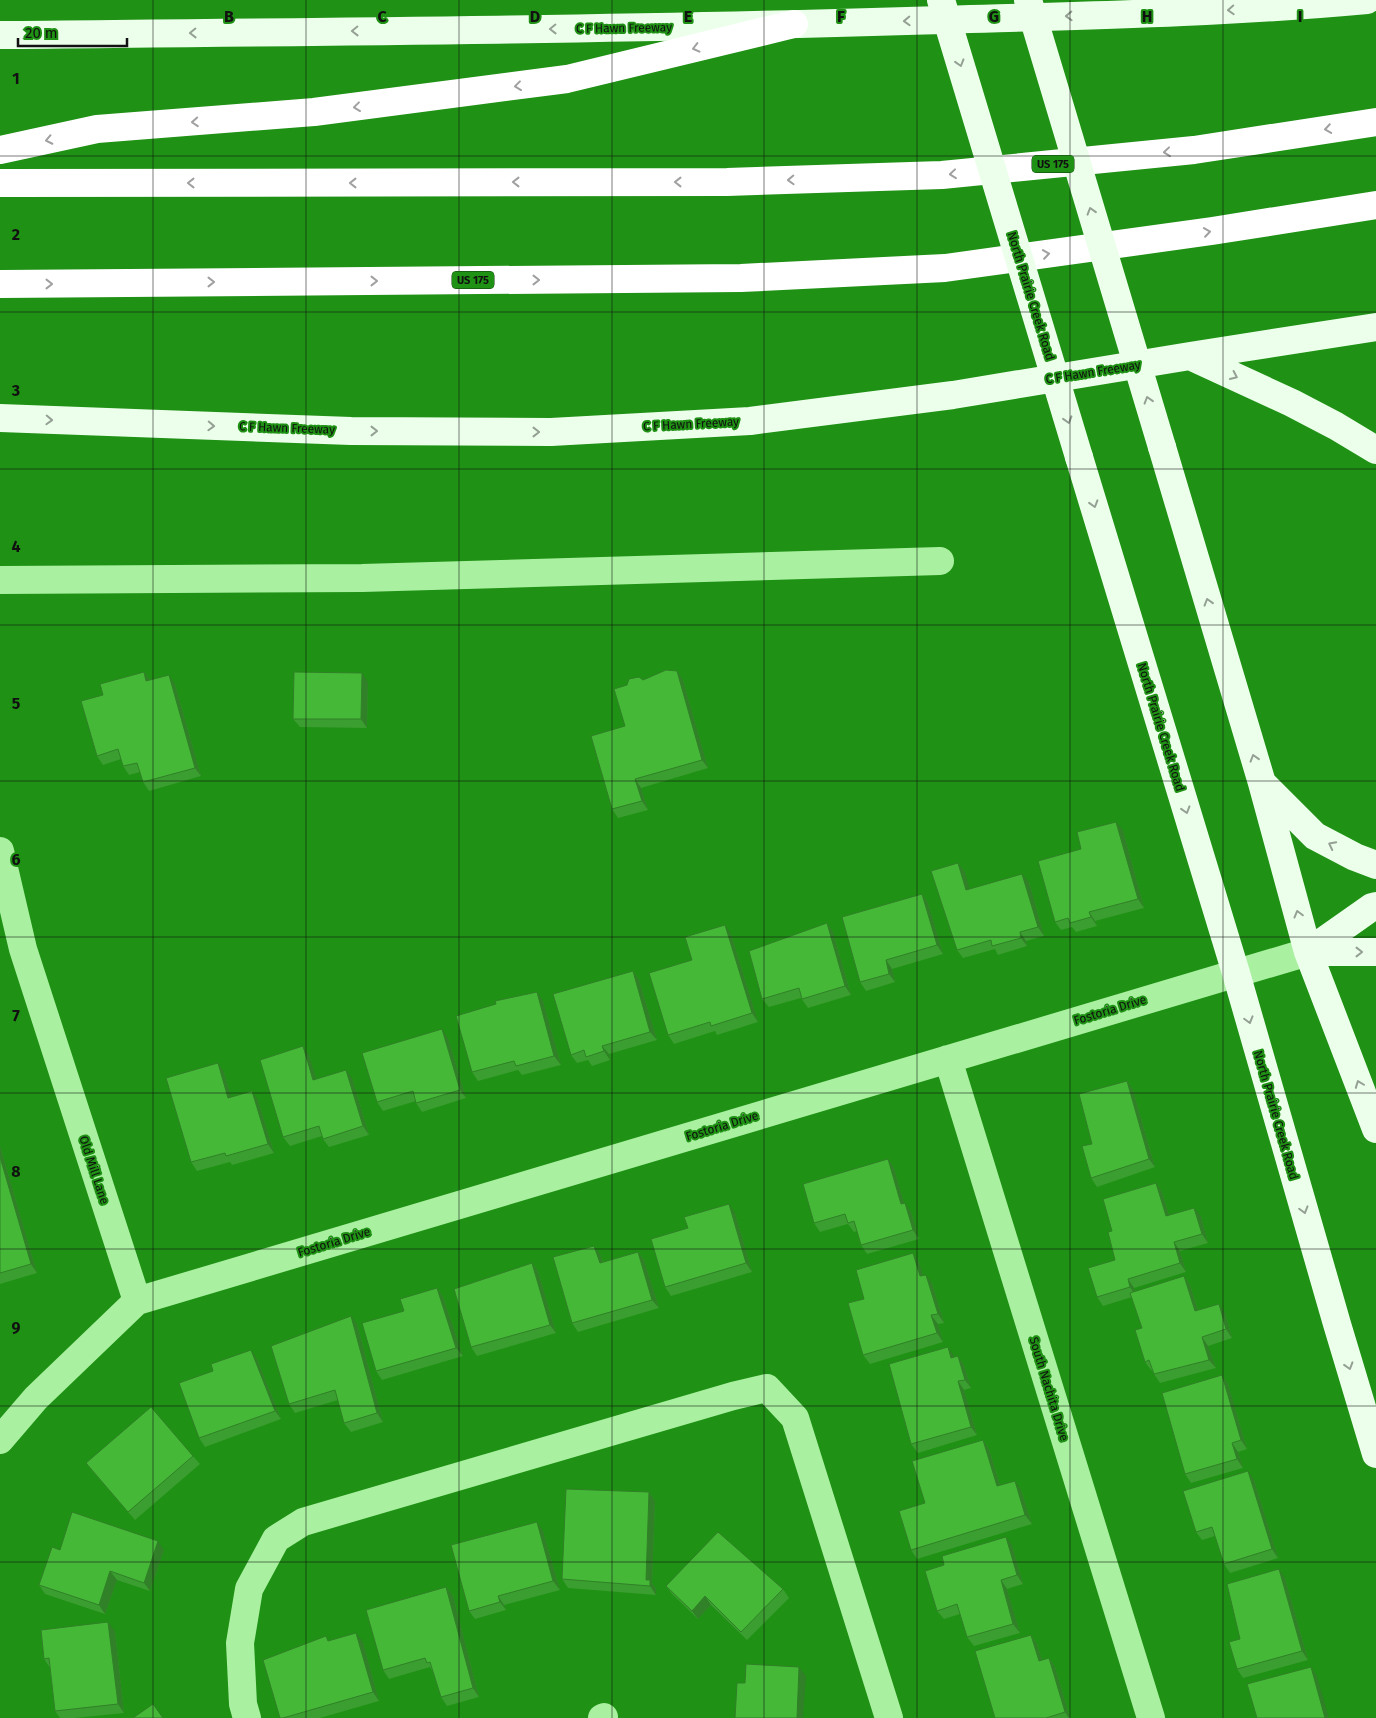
<svg xmlns="http://www.w3.org/2000/svg" width="1376" height="1718" viewBox="0 0 1376 1718" font-family="'Fira Sans',sans-serif">
<style>
.lines{fill:none;stroke-linecap:round;stroke-linejoin:round}
.minor{stroke:#a9f1a1;stroke-width:28}
.major{stroke:#ecffeb;stroke-width:28}
.highway{stroke:#fff;stroke-width:28}
.major-bridge{stroke:#ecffeb;stroke-width:28}
.wall{fill:#3b9e30}
.shaded-wall{fill:#308127}
.building{fill:#45b838;stroke:#308127}
.oneway{stroke:#94a094}
.oneway2{stroke:#a0a0a0}
.grid{fill:none;stroke:#111;stroke-width:1;stroke-opacity:0.55}
.labels{text-anchor:middle;stroke-width:4;stroke-linejoin:round;paint-order:stroke}
.shield{fill:#1f9114;stroke:#153712;stroke-width:1}
.shield-label{font-size:11px;font-weight:bold;fill:#111}
.street-label{font-size:12px;fill:#111;stroke:#1f9114}
.grid-label{font-size:16px;text-anchor:middle;font-weight:bold;fill:#111;stroke:#1f9114;stroke-width:4;stroke-linejoin:round;paint-order:stroke}
</style>
<rect width="100%" height="100%" fill="#1f9114"/>
<g class="lines">
<path class="minor" d="M0,580L362,578L940,561
M0,851L23,949L137,1301
M948,1059L1151,1718
M0,1440L36,1398L137,1301L1308,952
M247,1718L243,1704L240,1643L249,1589L276,1539L303,1522L733,1396L767,1388L795,1418L889,1718
M602,1718L604,1717"/>
<path class="major" d="M0,35C302,32 605,30 907,21C1061,16 1214,14 1367,0
M1190,356L1292,403L1336,426L1376,450
M0,418L351,431L551,432L750,421L953,395L1190,356L1376,327
M1162,447L1262,783L1308,952L1376,1129
M1079,457L1236,973L1337,1324L1376,1454
M1263,784L1315,836L1355,857L1376,865
M1308,952L1372,907L1376,906
M1308,952H1376"/>
<path class="highway" d="M0,150L97,129L314,112L567,79L794,24
M0,183L727,182L942,175L1194,150L1376,122
M0,284L741,278L945,268L1212,231L1376,205"/>
<path class="major-bridge" d="M941,0L1079,457
M1028,0L1162,447"/>
</g>
<path class="wall" d="M677,671L683,680L708,768L641,788L648,810L618,818L612,809L643,680Z
M144,672L150,680L175,684L201,776L149,791L143,782L140,772L129,775L123,766L121,759L103,765L97,756L103,695Z
M368,682L367,728L300,727L293,719Z
M1123,830L1144,908L1095,921L1097,926L1076,932L1072,927L1061,930L1055,922L1081,849Z
M958,863L965,872L969,889L1029,882L1044,936L1026,941L1027,946L998,955L995,949L963,958L957,950Z
M922,894L928,903L943,954L892,969L895,982L866,991L860,982Z
M827,923L833,932L851,995L808,1008L801,998L769,1007L762,999Z
M731,934L758,1022L717,1035L715,1031L674,1044L668,1035L692,960Z
M633,971L639,980L657,1040L609,1054L610,1060L592,1066L588,1060L577,1063L571,1055Z
M543,1001L561,1065L522,1075L518,1070L478,1081L472,1072Z
M448,1038L466,1098L422,1112L416,1103V1101L383,1111L377,1102Z
M309,1055L316,1079L352,1078L369,1135L329,1147L323,1139L322,1136L290,1146L283,1137Z
M224,1072L231,1097L258,1100L274,1153L232,1165L230,1162L197,1171L191,1162Z
M1127,1081L1133,1090L1155,1167L1097,1187L1091,1178L1092,1144Z
M0,1146L37,1273L0,1284Z
M888,1159L894,1168L904,1203L911,1212L919,1239L867,1254L861,1245L857,1231L854,1232L848,1224L820,1232L814,1223Z
M1156,1183L1162,1192L1169,1215L1201,1216L1208,1243L1180,1251L1186,1272L1134,1288L1135,1292L1184,1276L1190,1285L1198,1310L1225,1313L1232,1338L1208,1346L1216,1368L1160,1383L1154,1374L1152,1370H1151L1145,1362L1142,1328L1132,1297L1103,1306L1097,1297L1115,1260L1112,1231Z
M735,1213L752,1272L671,1296L665,1287L688,1228Z
M638,1252L644,1260L659,1308L578,1332L572,1323L600,1254L603,1262Z
M913,1253L919,1262L923,1276L932,1283L944,1323L938,1324L943,1342L870,1364L863,1355L864,1299Z
M532,1263L538,1271L556,1333L477,1356L471,1347Z
M437,1288L443,1297L463,1356L382,1380L376,1371L404,1311Z
M357,1324L383,1422L351,1432L344,1423L338,1400L295,1413L289,1404Z
M954,1356V1357L958,1356L964,1365L971,1388L964,1390L977,1435L918,1453L911,1444Z
M257,1359L281,1419L205,1447L199,1438Z
M1222,1375L1228,1384L1247,1449L1238,1452L1243,1468L1191,1483L1185,1474Z
M983,1440L989,1449L1000,1485L1021,1490L1032,1524L917,1559L911,1550L925,1503Z
M193,1456L200,1464L135,1520L93,1472L86,1463Z
M1254,1480L1278,1558L1230,1573L1224,1564L1215,1536L1202,1540L1196,1532Z
M649,1492L655,1501L652,1583L656,1589V1595L568,1588L562,1579Z
M543,1531L560,1590L504,1605L506,1610L475,1619L469,1611Z
M1012,1545L1023,1584L1007,1589L1020,1633L974,1646L967,1637L960,1614L944,1619L937,1611Z
M60,1550H164L150,1591L117,1580L105,1614L45,1594L39,1585Z
M1285,1578L1308,1660L1243,1678L1237,1669L1240,1639Z
M666,1586L783,1589L789,1598L747,1640L711,1605L698,1619L672,1594Z
M446,1587L453,1596L479,1697L447,1706L441,1697L433,1672L430,1667L389,1679L383,1670Z
M115,1631L124,1713L75,1718H60L55,1711L50,1668L44,1659Z
M1031,1635L1037,1644L1042,1660L1049,1658L1055,1667L1070,1718H995Z
M329,1641L363,1642L379,1701L320,1718H280Z"/>
<path class="shaded-wall" d="M677,671L683,680L708,768L702,760Z
M144,672L150,680L146,681Z
M362,673L368,682L367,728L361,719Z
M169,675L175,684L201,776L195,768Z
M635,779L641,788L648,810L642,801Z
M1116,822L1123,830L1144,908L1138,899Z
M958,863L965,872L972,898L966,890Z
M1022,874L1029,882L1044,936L1038,927Z
M922,894L928,903L943,954L937,945Z
M1089,912L1095,921L1097,926L1091,917Z
M827,923L833,932L851,995L845,986Z
M725,925L731,934L758,1022L752,1013Z
M1020,932L1026,941L1027,946L1021,938Z
M886,960L892,969L895,982L889,974Z
M633,971L639,980L657,1040L650,1032Z
M537,992L543,1001L561,1065L554,1056Z
M442,1029L448,1038L466,1098L460,1090Z
M303,1046L309,1055L319,1088L313,1080Z
M602,1046L609,1054L610,1060L604,1051Z
M218,1063L224,1072L234,1107L228,1098Z
M346,1070L352,1078L369,1135L363,1126Z
M1127,1081L1133,1090L1155,1167L1149,1159Z
M252,1091L258,1100L274,1153L268,1144Z
M0,1146L37,1273L31,1264L0,1157Z
M888,1159L894,1168L907,1213L901,1204Z
M1156,1183L1162,1192L1172,1225L1166,1216Z
M905,1203L911,1212L919,1239L913,1230Z
M729,1204L735,1213L752,1272L746,1263Z
M1194,1208L1201,1216L1208,1243L1202,1234Z
M1174,1242L1180,1251L1186,1272L1180,1263Z
M594,1246L600,1254L606,1272L600,1263Z
M638,1252L644,1260L659,1308L652,1300Z
M913,1253L919,1262L926,1285L920,1276Z
M532,1263L538,1271L556,1333L550,1325Z
M926,1275L932,1283L944,1323L938,1314Z
M1184,1276L1190,1285L1201,1320L1195,1311Z
M1128,1279L1134,1288L1136,1296L1130,1287Z
M437,1288L443,1297L463,1356L456,1348Z
M1219,1304L1225,1313L1232,1338L1226,1329Z
M931,1315L938,1324L943,1342L937,1333Z
M351,1316L357,1324L383,1422L377,1413Z
M1202,1337L1208,1346L1216,1368L1209,1360Z
M948,1347L954,1356L957,1367L951,1358Z
M251,1350L257,1359L281,1419L275,1411Z
M958,1356L964,1365L971,1388L965,1380Z
M1222,1375L1228,1384L1247,1449L1241,1440Z
M958,1381L964,1390L977,1435L971,1427Z
M983,1440L989,1449L1003,1495L997,1486Z
M1232,1443L1238,1452L1243,1468L1237,1459Z
M1248,1471L1254,1480L1278,1558L1272,1549Z
M1015,1481L1021,1490L1032,1524L1025,1515Z
M649,1492L655,1501L652,1583L656,1589V1595L646,1580Z
M537,1522L543,1531L560,1590L553,1581Z
M1006,1537L1012,1545L1023,1584L1017,1575Z
M158,1541L164,1550L150,1591L144,1583Z
M1279,1569L1285,1578L1308,1660L1302,1651Z
M110,1571L117,1580L105,1614L99,1605Z
M1001,1580L1007,1589L1020,1633L1013,1624Z
M446,1587L453,1596L479,1697L473,1688Z
M498,1596L504,1605L506,1610L500,1602Z
M705,1596L711,1605L698,1619L692,1611Z
M108,1622L115,1631L124,1713L118,1704Z
M356,1633L363,1642L379,1701L373,1692Z
M1031,1635L1037,1644L1045,1670L1039,1661Z
M1049,1658L1055,1667L1070,1718H1069L1065,1712Z
M799,1667L806,1676L803,1718H797Z
M1311,1667L1317,1676L1329,1718H1325Z"/>
<path class="building" d="M666,670L677,671L702,760L635,779L642,801L612,809L591,736L625,726L614,689L627,685L629,679L639,677L643,680Z
M144,672L146,681L169,675L195,768L143,782L137,763L123,766L118,749L97,756L81,701L103,695L100,684Z
M294,672L362,673L361,719H293Z
M1116,822L1138,899L1089,912L1091,917L1070,923L1068,918L1055,922L1038,861L1081,849L1077,832Z
M958,863L966,890L1022,874L1038,927L1020,932L1021,938L992,946L991,940L957,950L931,871Z
M922,894L937,945L886,960L889,974L860,982L842,917Z
M827,923L845,986L802,999L799,988L762,999L749,951Z
M725,925L752,1013L711,1026L710,1022L668,1035L649,973L692,960L685,937Z
M633,971L650,1032L602,1046L604,1051L586,1057L584,1050L571,1055L553,994Z
M537,992L554,1056L516,1066L514,1061L472,1072L456,1016L496,1004L495,1001Z
M442,1029L460,1090L416,1103L413,1091L377,1102L362,1053Z
M303,1046L313,1080L346,1070L363,1126L323,1139L319,1126L283,1137L260,1060Z
M218,1063L228,1098L252,1091L268,1144L226,1156L225,1153L191,1162L166,1078Z
M1127,1081L1149,1159L1091,1178L1082,1146L1092,1144L1079,1094Z
M0,1157L31,1264L0,1273Z
M888,1159L901,1204L905,1203L913,1230L861,1245L854,1221L848,1223L845,1214L814,1223L803,1184Z
M1156,1183L1166,1216L1194,1208L1202,1234L1174,1242L1180,1263L1128,1279L1130,1287L1097,1297L1088,1268L1115,1260L1108,1232L1112,1231L1103,1199Z
M729,1204L746,1263L665,1287L651,1239L688,1228L684,1217Z
M594,1246L600,1263L638,1252L652,1300L572,1323L553,1257Z
M913,1253L920,1276L926,1275L938,1314L931,1315L937,1333L863,1355L848,1303L864,1299L856,1270Z
M532,1263L550,1325L471,1347L454,1289Z
M1184,1276L1195,1311L1219,1304L1226,1329L1202,1337L1209,1360L1154,1374L1149,1360L1145,1362L1135,1330L1142,1328L1130,1293Z
M437,1288L456,1348L376,1371L362,1323L404,1311L400,1299Z
M351,1316L377,1413L344,1423L335,1390L289,1404L271,1346Z
M948,1347L951,1358L958,1356L965,1380L958,1381L971,1427L911,1444L889,1364Z
M251,1350L275,1411L199,1438L179,1383L213,1371L211,1364Z
M1222,1375L1241,1440L1232,1443L1237,1459L1185,1474L1162,1393Z
M151,1407L193,1456L128,1512L86,1463Z
M983,1440L997,1486L1015,1481L1025,1515L911,1550L899,1511L925,1503L912,1461Z
M1248,1471L1272,1549L1224,1564L1212,1527L1196,1532L1183,1491Z
M566,1489L649,1492L646,1580H650V1586L562,1579Z
M72,1512L158,1541L144,1583L110,1571L99,1605L39,1585L52,1547L60,1550Z
M537,1522L553,1581L498,1596L500,1602L469,1611L451,1545Z
M718,1532L783,1589L741,1632L705,1596L692,1611L666,1586Z
M1006,1537L1017,1575L1001,1580L1013,1624L967,1637L957,1604L937,1611L925,1571L944,1565L942,1556Z
M1279,1569L1302,1651L1237,1669L1229,1642L1240,1639L1227,1584Z
M446,1587L473,1688L441,1697L430,1662L427,1663L425,1658L383,1670L366,1610Z
M108,1622L118,1704L55,1711L49,1658L44,1659L41,1630Z
M356,1633L373,1692L283,1718H280L263,1660L326,1636L328,1641Z
M1031,1635L1039,1661L1049,1658L1065,1712L1046,1718H995L975,1651Z
M746,1664L799,1667L797,1718H735L737,1683H745Z
M1311,1667L1325,1718H1257L1247,1684Z
M153,1704L163,1718H133Z"/>
<defs><path id="oneway-chevron" d="M-2-3.5L2.5 0L-2 3.5" fill="none" stroke-width="1.6" stroke-linecap="round" stroke-linejoin="round" transform="scale(1.25)"/></defs>
<g class="oneway">
<use href="#oneway-chevron" transform="translate(1231 10) rotate(177)"/>
<use href="#oneway-chevron" transform="translate(1069 16) rotate(178)"/>
<use href="#oneway-chevron" transform="translate(907 21) rotate(178)"/>
<use href="#oneway-chevron" transform="translate(553 29) rotate(179)"/>
<use href="#oneway-chevron" transform="translate(355 31) rotate(179)"/>
<use href="#oneway-chevron" transform="translate(193 33) rotate(179)"/>
<use href="#oneway-chevron" transform="translate(960 63) rotate(73)"/>
<use href="#oneway-chevron" transform="translate(1091 211) rotate(-107)"/>
<use href="#oneway-chevron" transform="translate(1234 376) rotate(25)"/>
<use href="#oneway-chevron" transform="translate(1148 400) rotate(-107)"/>
<use href="#oneway-chevron" transform="translate(49 420) rotate(2)"/>
<use href="#oneway-chevron" transform="translate(1068 420) rotate(73)"/>
<use href="#oneway-chevron" transform="translate(211 426) rotate(2)"/>
<use href="#oneway-chevron" transform="translate(374 431)"/>
<use href="#oneway-chevron" transform="translate(536 432)"/>
<use href="#oneway-chevron" transform="translate(1094 504) rotate(73)"/>
<use href="#oneway-chevron" transform="translate(1208 602) rotate(-107)"/>
<use href="#oneway-chevron" transform="translate(1254 758) rotate(-107)"/>
<use href="#oneway-chevron" transform="translate(1186 810) rotate(73)"/>
<use href="#oneway-chevron" transform="translate(1332 845) rotate(-153)"/>
<use href="#oneway-chevron" transform="translate(1298 914) rotate(-105)"/>
<use href="#oneway-chevron" transform="translate(1359 952)"/>
<use href="#oneway-chevron" transform="translate(1249 1020) rotate(74)"/>
<use href="#oneway-chevron" transform="translate(1359 1084) rotate(-111)"/>
<use href="#oneway-chevron" transform="translate(1304 1210) rotate(74)"/>
<use href="#oneway-chevron" transform="translate(1349 1366) rotate(73)"/>
</g>
<g class="oneway2">
<use href="#oneway-chevron" transform="translate(696 48) rotate(166)"/>
<use href="#oneway-chevron" transform="translate(518 86) rotate(173)"/>
<use href="#oneway-chevron" transform="translate(357 107) rotate(173)"/>
<use href="#oneway-chevron" transform="translate(195 122) rotate(176)"/>
<use href="#oneway-chevron" transform="translate(1328 129) rotate(171)"/>
<use href="#oneway-chevron" transform="translate(49 140) rotate(168)"/>
<use href="#oneway-chevron" transform="translate(1167 152) rotate(174)"/>
<use href="#oneway-chevron" transform="translate(953 174) rotate(174)"/>
<use href="#oneway-chevron" transform="translate(791 180) rotate(178)"/>
<use href="#oneway-chevron" transform="translate(516 182) rotate(180)"/>
<use href="#oneway-chevron" transform="translate(678 182) rotate(180)"/>
<use href="#oneway-chevron" transform="translate(191 183) rotate(-180)"/>
<use href="#oneway-chevron" transform="translate(353 183) rotate(180)"/>
<use href="#oneway-chevron" transform="translate(1207 232) rotate(-8)"/>
<use href="#oneway-chevron" transform="translate(1046 254) rotate(-8)"/>
<use href="#oneway-chevron" transform="translate(536 280)"/>
<use href="#oneway-chevron" transform="translate(374 281)"/>
<use href="#oneway-chevron" transform="translate(211 282)"/>
<use href="#oneway-chevron" transform="translate(49 284)"/>
</g>
<path class="grid" d="M153,0V1718M306,0V1718M459,0V1718M612,0V1718M764,0V1718M917,0V1718M1070,0V1718M1223,0V1718M0,156H1376M0,312H1376M0,469H1376M0,625H1376M0,781H1376M0,937H1376M0,1093H1376M0,1249H1376M0,1406H1376M0,1562H1376"/>
<g class="labels">
<g class="shield">
<rect x="1032" y="155.5" width="42" height="17" rx="4"/>
<rect x="452" y="271.5" width="42" height="17" rx="4"/>
</g>
<g class="shield-label">
<text x="1053" y="168">US 175</text>
<text x="473" y="284">US 175</text>
</g>
<g class="street-label">
<text transform="translate(624 28) rotate(-1)" y="4">C F Hawn Freeway</text>
<text transform="translate(1031 296) rotate(73)" y="4">North Prairie Creek Road</text>
<text transform="translate(1093 372) rotate(-9)" y="4">C F Hawn Freeway</text>
<text transform="translate(691 424) rotate(-3)" y="4">C F Hawn Freeway</text>
<text transform="translate(287 428) rotate(2)" y="4">C F Hawn Freeway</text>
<text transform="translate(1161 727) rotate(73)" y="4">North Prairie Creek Road</text>
<text transform="translate(1110 1010) rotate(-17)" y="4">Fostoria Drive</text>
<text transform="translate(1276 1115) rotate(74)" y="4">North Prairie Creek Road</text>
<text transform="translate(722 1126) rotate(-17)" y="4">Fostoria Drive</text>
<text transform="translate(94 1170) rotate(72)" y="4">Old Mill Lane</text>
<text transform="translate(334 1242) rotate(-17)" y="4">Fostoria Drive</text>
<text transform="translate(1049 1389) rotate(73)" y="4">South Nachita Drive</text>
</g>
</g>
<g class="grid-label">
<text x="229" y="22">B</text>
<text x="382" y="22">C</text>
<text x="535" y="22">D</text>
<text x="688" y="22">E</text>
<text x="841" y="22">F</text>
<text x="994" y="22">G</text>
<text x="1147" y="22">H</text>
<text x="1300" y="22">I</text>
<text x="16" y="84">1</text>
<text x="16" y="240">2</text>
<text x="16" y="396">3</text>
<text x="16" y="552">4</text>
<text x="16" y="709">5</text>
<text x="16" y="865">6</text>
<text x="16" y="1021">7</text>
<text x="16" y="1177">8</text>
<text x="16" y="1333">9</text>
</g>
<path d="M18 38v8h109v-8" fill="none" stroke="#111111" stroke-width="2.5"/>
<text x="25" y="38" font-size="15" fill="#111111" stroke="#1f9114" stroke-width="4" paint-order="stroke">20 m</text>
</svg>
